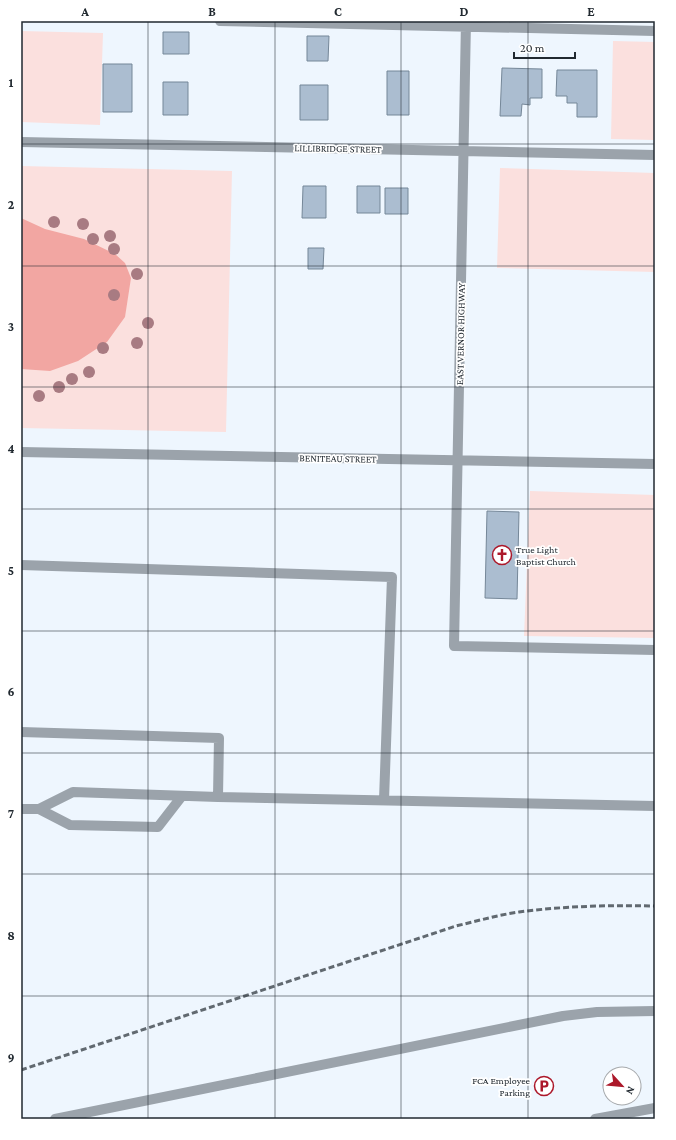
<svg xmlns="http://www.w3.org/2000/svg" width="676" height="1140" viewBox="0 0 676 1140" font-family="'Crimson Pro',serif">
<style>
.green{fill:#fbe0de}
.water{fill:#f2a6a2}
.building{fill:#abbdd0;stroke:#758798}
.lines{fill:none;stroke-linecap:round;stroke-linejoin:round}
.minor{stroke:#9ba3ab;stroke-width:10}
.rail{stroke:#616970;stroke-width:3;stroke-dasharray:6 3;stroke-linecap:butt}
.tree{fill:#a87b82}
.grid{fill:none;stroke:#212930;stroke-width:1;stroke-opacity:0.55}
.labels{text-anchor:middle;stroke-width:3.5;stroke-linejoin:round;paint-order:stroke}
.street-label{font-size:10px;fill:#212930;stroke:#fff}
.poi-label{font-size:10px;fill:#212930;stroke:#fff;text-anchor:start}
.neatline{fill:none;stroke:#212930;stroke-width:1.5}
.grid-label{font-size:13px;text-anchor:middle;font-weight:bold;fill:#212930}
</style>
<rect width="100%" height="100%" fill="#eef6fe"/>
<path class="green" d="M21,31L103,33L100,125L21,122Z
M613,41L655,42V140L611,139Z
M21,166L232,171L226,432L21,428Z
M500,168L655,173V272L497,268Z
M530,491L655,495V638L524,636Z"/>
<path class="water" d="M21,218L45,229L84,239L115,254L125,263L131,278L125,317L107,342L78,361L50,371L21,369Z"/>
<path class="building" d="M163,32H189V54H163Z
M307,36H329L328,61H307Z
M103,64H132V112H103Z
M502,68L542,69V98H530V105L522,104L521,116H500Z
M557,70H597V117H577V103H567V96H556Z
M387,71H409V115H387Z
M163,82H188V115H163Z
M300,85H328V120H300Z
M303,186H326V218H302Z
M357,186H380V213H357Z
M385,188H408V214H385Z
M308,248H324L323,269H308Z
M487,511L519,512L517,599L485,598Z"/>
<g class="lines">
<path class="minor" d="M220,21L655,31
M466,21L454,646L655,650
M21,142L655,155
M21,452L655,464
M21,565L392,577L384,800
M21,732L219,738L218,797
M21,809H39L70,825L158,827L182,796
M39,809L73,792L218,797L655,806
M55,1119L563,1016L597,1012L655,1011
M595,1119L655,1108"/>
<path class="rail" d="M21,1070L456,926C477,921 498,915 519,912C565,906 610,905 655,906"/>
</g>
<g class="tree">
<circle cx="54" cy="222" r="6"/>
<circle cx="83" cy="224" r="6"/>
<circle cx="110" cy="236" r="6"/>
<circle cx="93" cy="239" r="6"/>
<circle cx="114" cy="249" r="6"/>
<circle cx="137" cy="274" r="6"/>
<circle cx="114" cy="295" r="6"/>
<circle cx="148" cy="323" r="6"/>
<circle cx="137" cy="343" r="6"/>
<circle cx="103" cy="348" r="6"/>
<circle cx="89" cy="372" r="6"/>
<circle cx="72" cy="379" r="6"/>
<circle cx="59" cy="387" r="6"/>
<circle cx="39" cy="396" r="6"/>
</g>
<path class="grid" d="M148,21V1119M275,21V1119M401,21V1119M528,21V1119M21,144H655M21,266H655M21,387H655M21,509H655M21,631H655M21,753H655M21,874H655M21,996H655"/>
<defs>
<symbol id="church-ring" viewBox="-11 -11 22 22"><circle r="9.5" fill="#fff" stroke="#ac182a" stroke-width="1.5"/><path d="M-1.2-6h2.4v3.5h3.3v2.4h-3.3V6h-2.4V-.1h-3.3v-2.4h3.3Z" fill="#ac182a"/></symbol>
<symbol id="parking-ring" viewBox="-11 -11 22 22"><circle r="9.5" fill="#fff" stroke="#ac182a" stroke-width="1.5"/><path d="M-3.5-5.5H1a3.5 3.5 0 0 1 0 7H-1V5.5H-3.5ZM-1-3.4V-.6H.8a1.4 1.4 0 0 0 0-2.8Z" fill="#ac182a"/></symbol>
</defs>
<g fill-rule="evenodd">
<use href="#church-ring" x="491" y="544" width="22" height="22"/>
<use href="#parking-ring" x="533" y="1075" width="22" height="22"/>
</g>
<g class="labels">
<g class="street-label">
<text transform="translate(338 148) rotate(1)" y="4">LILLIBRIDGE STREET</text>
<text transform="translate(460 334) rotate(-89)" y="4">EAST VERNOR HIGHWAY</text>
<text transform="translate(338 458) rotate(1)" y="4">BENITEAU STREET</text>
</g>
<g class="poi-label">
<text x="516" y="553">True Light<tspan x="516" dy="12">Baptist Church</tspan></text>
<text x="530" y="1084" text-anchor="end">FCA Employee<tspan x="530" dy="12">Parking</tspan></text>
</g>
</g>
<rect width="676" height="1140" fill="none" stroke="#ffffff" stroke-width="44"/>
<g transform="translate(622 1086) rotate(117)"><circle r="19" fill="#ffffff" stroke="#a6a9ac"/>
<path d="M0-3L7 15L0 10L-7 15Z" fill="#ac182a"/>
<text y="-6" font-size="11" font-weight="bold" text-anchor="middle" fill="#212930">N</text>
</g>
<path d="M514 52v6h61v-6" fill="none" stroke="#212930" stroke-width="2"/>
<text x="520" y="52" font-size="12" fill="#212930" stroke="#ffffff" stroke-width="3" paint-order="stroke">20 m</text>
<rect x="22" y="22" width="632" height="1096" class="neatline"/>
<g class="grid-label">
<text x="85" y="16">A</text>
<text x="212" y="16">B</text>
<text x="338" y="16">C</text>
<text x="464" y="16">D</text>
<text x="591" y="16">E</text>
<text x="11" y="87">1</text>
<text x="11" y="209">2</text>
<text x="11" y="331">3</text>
<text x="11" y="453">4</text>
<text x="11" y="575">5</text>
<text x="11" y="696">6</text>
<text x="11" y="818">7</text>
<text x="11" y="940">8</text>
<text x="11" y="1062">9</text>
</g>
</svg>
